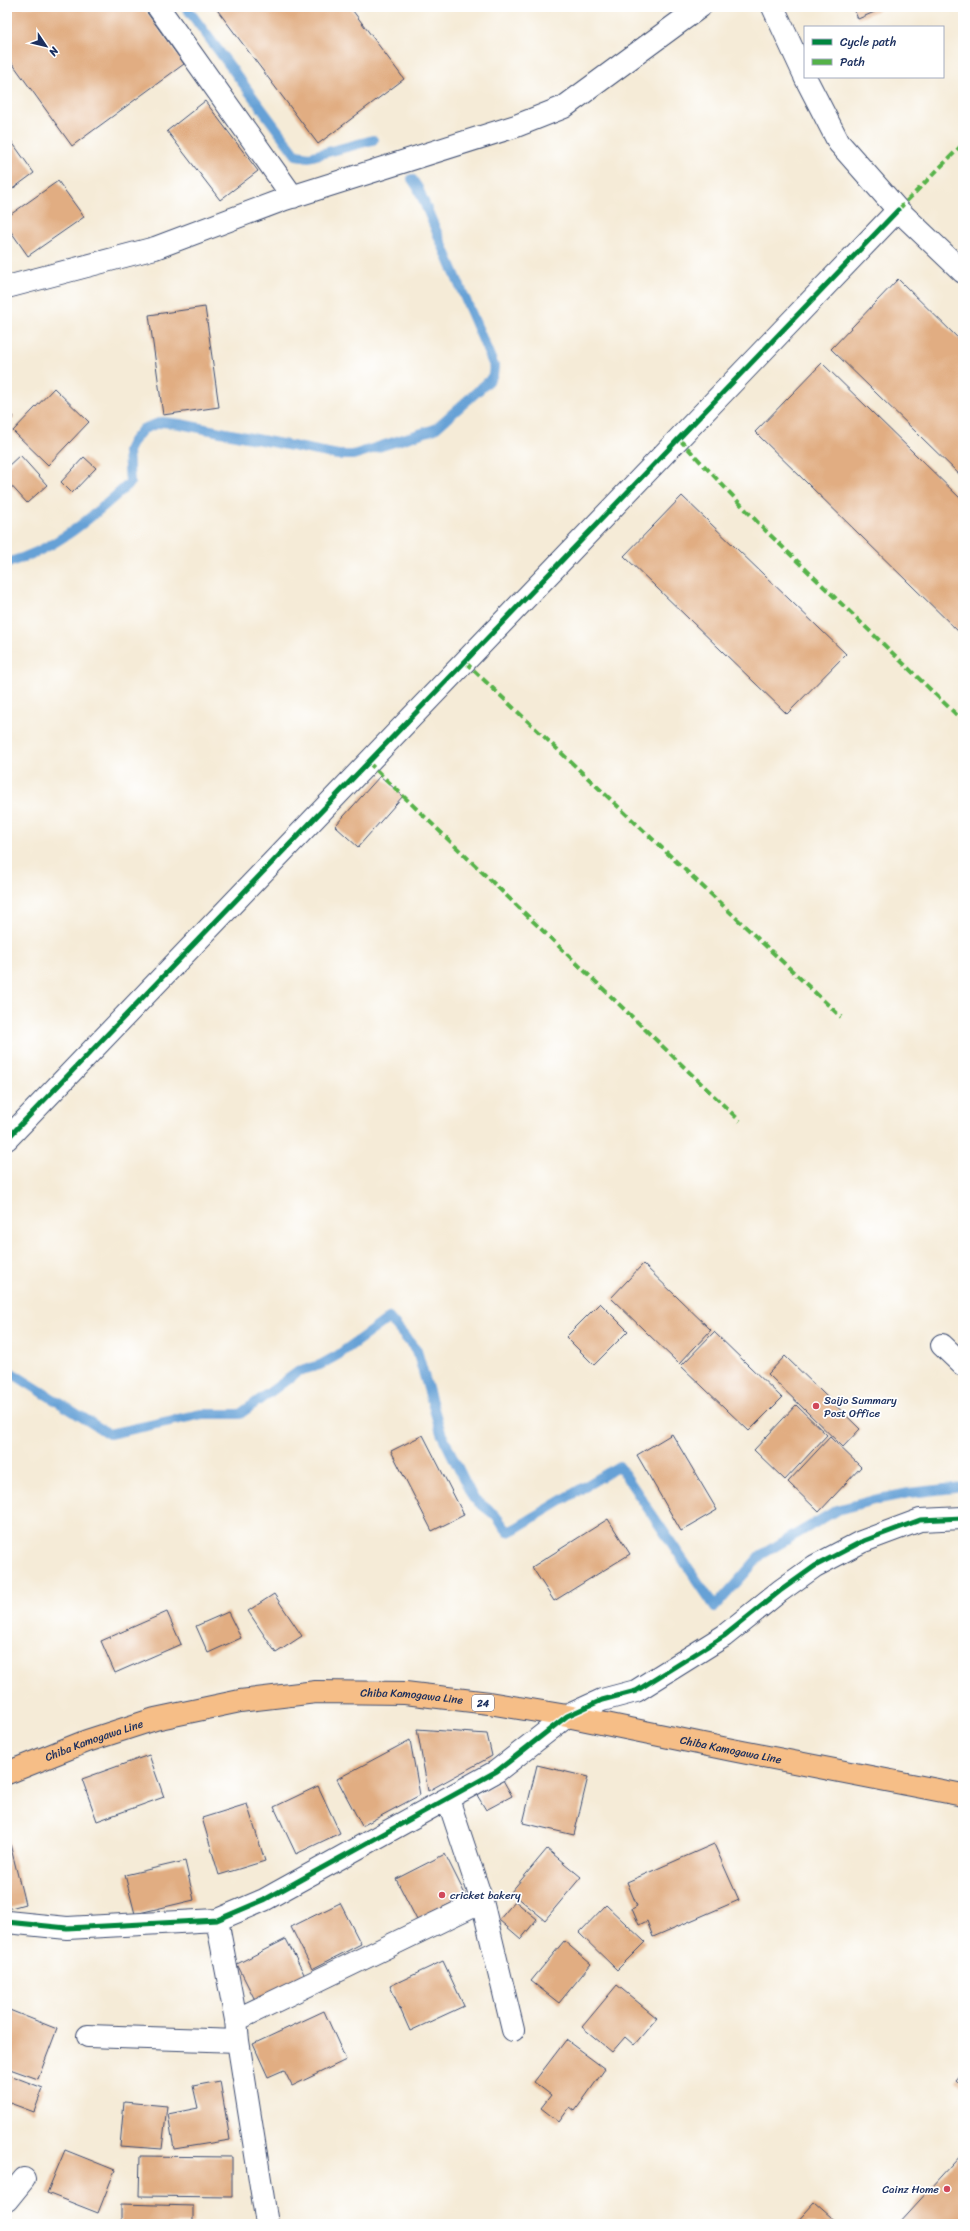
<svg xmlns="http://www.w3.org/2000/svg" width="970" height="2231" viewBox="0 0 970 2231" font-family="Sriracha,sans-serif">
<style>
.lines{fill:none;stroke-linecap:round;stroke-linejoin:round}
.stream{stroke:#66a1d6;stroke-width:10}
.building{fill:#e1ad82}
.minor-casing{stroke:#3c4b70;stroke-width:24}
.major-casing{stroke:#3c4b70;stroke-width:24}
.minor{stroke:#fff;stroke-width:22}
.major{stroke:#f6be87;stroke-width:22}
.quiet{stroke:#55b248;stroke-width:4;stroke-dasharray:8 4;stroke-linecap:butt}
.cycleway-casing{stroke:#fff;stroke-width:8}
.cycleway{stroke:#00873e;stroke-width:5}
.poi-dot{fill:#d1495b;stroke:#fff;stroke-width:1.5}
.labels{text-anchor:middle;stroke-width:3.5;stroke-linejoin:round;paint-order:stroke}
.shield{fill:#fff;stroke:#5f6d8e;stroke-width:1}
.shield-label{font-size:10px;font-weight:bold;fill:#1b2f5e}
.poi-label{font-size:11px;fill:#1b2f5e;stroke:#fff;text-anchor:start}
.street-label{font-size:11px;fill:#1b2f5e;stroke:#fff}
</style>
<rect width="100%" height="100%" fill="#fff"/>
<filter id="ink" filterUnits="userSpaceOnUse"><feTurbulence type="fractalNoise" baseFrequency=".025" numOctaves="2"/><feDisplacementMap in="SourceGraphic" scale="8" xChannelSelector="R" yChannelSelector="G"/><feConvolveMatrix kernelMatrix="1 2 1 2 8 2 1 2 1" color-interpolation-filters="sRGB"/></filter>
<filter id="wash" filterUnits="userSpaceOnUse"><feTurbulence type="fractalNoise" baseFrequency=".012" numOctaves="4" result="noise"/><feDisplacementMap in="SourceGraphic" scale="16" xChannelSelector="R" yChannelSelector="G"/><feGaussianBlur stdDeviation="0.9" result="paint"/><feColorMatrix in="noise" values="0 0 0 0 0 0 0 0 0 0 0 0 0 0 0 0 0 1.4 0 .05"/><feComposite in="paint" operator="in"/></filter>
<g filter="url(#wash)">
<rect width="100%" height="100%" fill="#f5ebd7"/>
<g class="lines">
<path class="stream" d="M186,7L296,155L309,157L373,140
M7,563C60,548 90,518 130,483L128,451L133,441L143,429L162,422L180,424L338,455H353L435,429L489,381L493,375L494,366L418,188L412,179
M7,1370L109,1434L202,1414H240L299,1371L320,1365L338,1355L389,1318L417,1351L441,1433L473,1498L495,1515L508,1532L516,1528L619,1466L715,1607L761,1555L837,1510L874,1500L909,1493L963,1487"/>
</g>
<g id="blocks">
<path class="building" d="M7,7H143L184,64L72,146L7,56Z
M215,7H350L404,79L318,144Z
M853,7H886L858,19Z
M205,101L258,171L220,200L167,131Z
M7,135L34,173L7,193Z
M58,181L84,217L28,256L7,226V217Z
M898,279L963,343V478L831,349Z
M205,307L219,407L163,415L149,315Z
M822,363L963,501V636L755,432Z
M54,388L89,422L48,465L13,431Z
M7,409L14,417L7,423Z
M20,455L47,485L27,503L7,481V467Z
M84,457L96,468L72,493L61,482Z
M682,496L846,654L787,714L624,556Z
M380,776L403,796L358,847L335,826Z
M643,1264L711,1330L679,1364L611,1298Z
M600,1303L628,1331L594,1365L566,1337Z
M714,1332L782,1398L749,1431L681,1366Z
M785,1356L860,1429L843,1447L768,1374Z
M796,1405L827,1435L785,1480L754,1450Z
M672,1434L717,1510L681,1531L637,1455Z
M423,1435L464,1515L432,1531L391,1451Z
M830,1437L861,1467L819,1512L788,1482Z
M608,1519L630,1554L554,1601L532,1567Z
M274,1594L302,1636L276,1653L248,1611Z
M167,1612L181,1644L115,1673L101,1641Z
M228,1612L241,1638L208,1653L196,1626Z
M417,1729L487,1734L492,1756L428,1791Z
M410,1740L420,1795L362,1826L337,1779Z
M149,1755L164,1797L97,1821L82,1779Z
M537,1765L588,1777L574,1835L523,1823Z
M503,1780L512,1796L486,1810L477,1795Z
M318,1786L340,1833L296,1854L274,1807Z
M247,1804L265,1861L219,1875L202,1818Z
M8,1836L25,1904L7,1909V1837Z
M714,1844L739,1900L653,1937L647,1921L639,1925L632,1909L637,1906L627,1882Z
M547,1849L581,1877L545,1920L511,1892Z
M445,1854L466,1896L417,1920L396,1879Z
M185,1861L194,1900L135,1914L125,1875Z
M515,1901L537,1919L521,1939L499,1920Z
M340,1903L361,1944L312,1969L291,1927Z
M606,1905L645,1942L617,1970L579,1933Z
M286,1939L305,1976L256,2002L237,1964Z
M564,1941L591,1964L559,2003L531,1981Z
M443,1961L464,2006L410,2031L390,1986Z
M617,1985L657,2018L634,2045L625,2037L612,2052L582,2027Z
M7,2009L57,2029L38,2079L7,2068Z
M324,2011L346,2060L292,2086L284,2070L268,2077L253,2044Z
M566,2040L605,2069L575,2111L570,2107L559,2122L541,2108L551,2095L534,2082Z
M963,2073V2088L956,2081Z
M9,2075L43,2088L34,2112L7,2102Z
M220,2081L230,2140L174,2149L168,2114L198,2108L193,2086Z
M124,2102L167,2106L162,2149L120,2146Z
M65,2150L115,2170L98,2213L47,2193Z
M963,2153V2224H898Z
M140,2156L232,2157V2197L139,2196Z
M814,2203L838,2224H795Z
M121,2204L193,2206V2224H121Z"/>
</g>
</g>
<g filter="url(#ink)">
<use href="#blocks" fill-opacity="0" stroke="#3c4b70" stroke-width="1"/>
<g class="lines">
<defs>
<path id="minor" d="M158,7L293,197
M773,7L805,76
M805,77L839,143L898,210L963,272
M7,287L155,248L285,199L516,126L564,107L700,7
M7,1139L898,210
M942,1345L963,1365
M448,1799L482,1901L513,2030
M217,1920L236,2020L238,2041L267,2224
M7,1922L67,1928L217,1920L264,1900L497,1771L567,1716L602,1700L636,1691L724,1636L780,1591L815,1566L861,1542L920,1520L963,1518
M236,2020L482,1901
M88,2036L238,2041
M7,2200L24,2179"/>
<g id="major">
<path id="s1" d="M7,1773L87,1741L155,1719L240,1701L316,1692L405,1693L489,1703L567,1716L732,1750L963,1795"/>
</g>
</defs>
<use href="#minor" class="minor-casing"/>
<use href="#major" class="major-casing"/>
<use href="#minor" class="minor"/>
<use href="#major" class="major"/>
<path class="quiet" d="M960,7L963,10
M898,210L963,144
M679,439L765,530L963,721
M465,662L841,1017
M368,762L740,1121"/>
<defs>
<path id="cycleway" d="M7,1139L898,210
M7,1922L67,1928L217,1920L264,1900L497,1771L567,1716L602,1700L636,1691L724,1636L780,1591L815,1566L861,1542L920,1520L963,1518"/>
</defs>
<use href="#cycleway" class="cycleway-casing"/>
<use href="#cycleway" class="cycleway"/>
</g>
</g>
<g class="poi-dot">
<circle cx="816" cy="1406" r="4"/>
<circle cx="442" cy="1895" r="4"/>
<circle cx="947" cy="2189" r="4"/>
</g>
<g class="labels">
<rect class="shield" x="472" y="1695" width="22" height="16" rx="3"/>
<g class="shield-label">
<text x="483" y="1707">24</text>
</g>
<g class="poi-label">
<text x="824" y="1404">Saijo Summary<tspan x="824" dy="13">Post Office</tspan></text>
<text x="450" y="1899">cricket bakery</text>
<text x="939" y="2193" text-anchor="end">Cainz Home</text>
</g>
<g class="street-label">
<text dy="4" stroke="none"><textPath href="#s1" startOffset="417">Chiba Kamogawa Line</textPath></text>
<text dy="4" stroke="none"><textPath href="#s1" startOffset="93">Chiba Kamogawa Line</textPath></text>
<text dy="4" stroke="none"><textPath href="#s1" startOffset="741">Chiba Kamogawa Line</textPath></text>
</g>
</g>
<rect width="970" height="2231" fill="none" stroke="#fff" stroke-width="24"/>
<rect x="804" y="26" width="140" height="52" fill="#ffffff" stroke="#a4acbf"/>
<rect x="812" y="39" width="20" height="6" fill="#00873e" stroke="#a4acbf"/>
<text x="840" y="46" font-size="12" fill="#1b2f5e">Cycle path</text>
<rect x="812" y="59" width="20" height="6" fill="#55b248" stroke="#a4acbf"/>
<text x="840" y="66" font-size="12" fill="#1b2f5e">Path</text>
<g transform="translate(46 46) rotate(125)" stroke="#ffffff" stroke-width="3" paint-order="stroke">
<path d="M0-3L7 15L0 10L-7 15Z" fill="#1b2f5e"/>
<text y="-6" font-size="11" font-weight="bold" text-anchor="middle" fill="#1b2f5e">N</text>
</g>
</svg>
